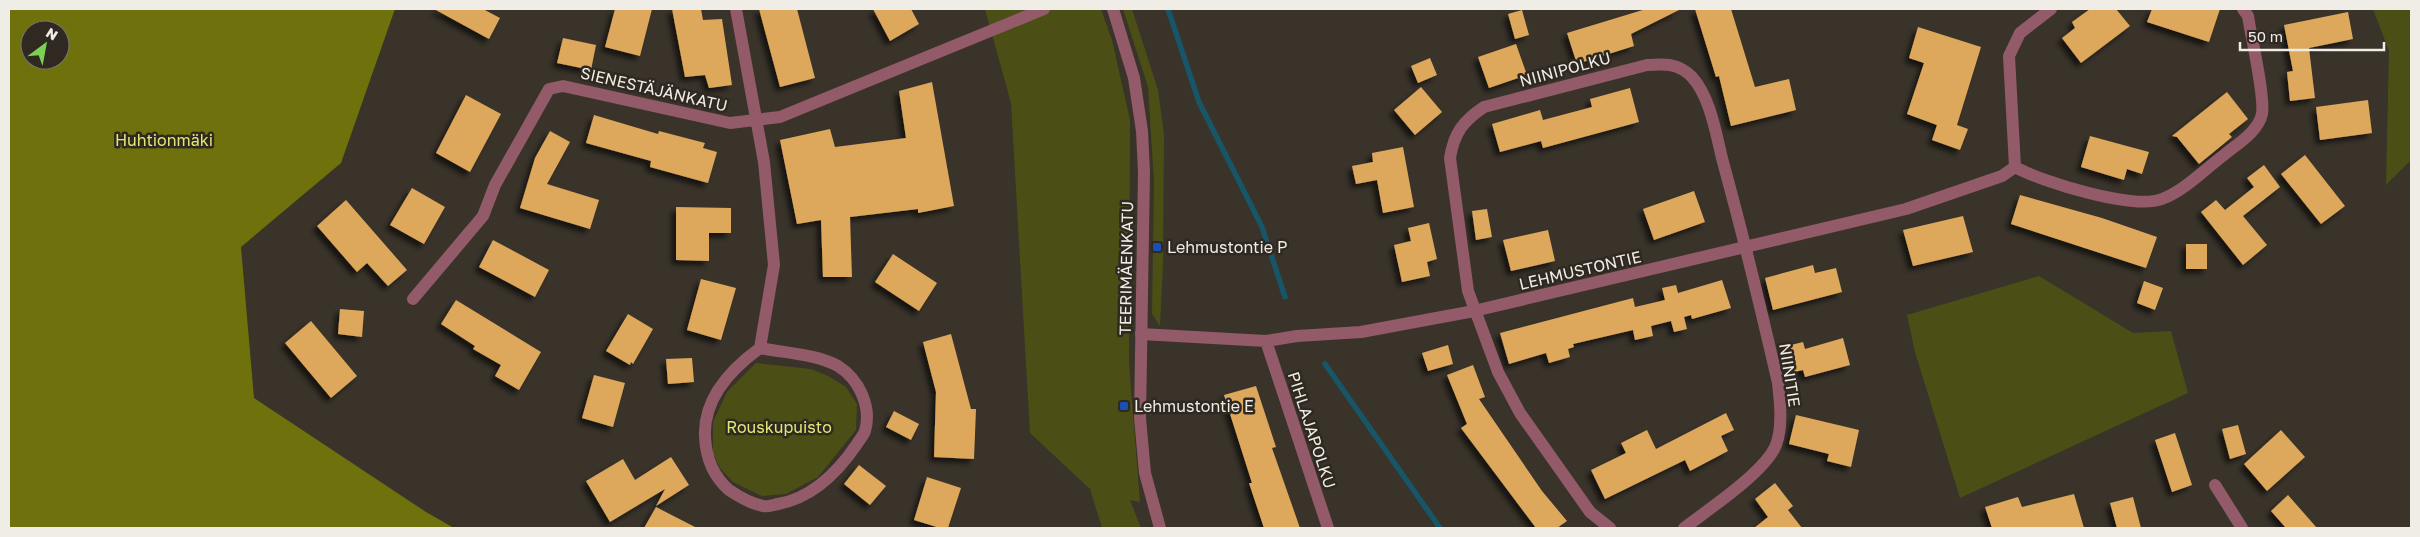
<svg xmlns="http://www.w3.org/2000/svg" width="2420" height="537" viewBox="0 0 2420 537" font-family="'Golos Text',sans-serif">
<style>
.green{fill:#4c4f15}
.forest{fill:#6e710c;fill-rule:evenodd}
.lines{fill:none;stroke-linecap:round;stroke-linejoin:round}
.stream{stroke:#175567;stroke-width:5.5}
.building{fill:#dda85b;filter:url(#shadow)}
.minor{stroke:#935a6a;stroke-width:12}
.tertiary{stroke:#935a6a;stroke-width:12}
.transit-dot{fill:#1a4fb4;stroke:#2f2921;stroke-width:2}
.labels{text-anchor:middle;stroke-width:5;stroke-linejoin:round;paint-order:stroke}
.street-label{font-size:16px;fill:#f0ece6;stroke:#2f2921}
.park-label{font-size:16px;fill:#e2e972;stroke:#2f2921}
.poi-label{font-size:16px;fill:#f0ece6;stroke:#2f2921;text-anchor:start}
</style>
<defs>
<filter id="shadow"><feDropShadow dx="-4.5" dy="4.5" stdDeviation="2.5" flood-color="#0009"/></filter>
</defs>
<rect width="100%" height="100%" fill="#39332a"/>
<path class="green" d="M985,9H1101L1112,40L1130,120L1129,364L1140,502L1130,500L1141,528H1102L1090,489L1030,433L1011,103Z
M1123,9H1132L1158,90L1164,134L1163,264L1160,326L1152,314L1154,182L1148,87Z
M2373,9H2411V160L2386,185L2389,51Z
M2039,276L2133,333L2171,331L2188,393L1960,498L1915,352L1907,315Z
M756,363L811,369L828,376L846,387L857,404L856,430L818,477L786,494L762,496L733,482L720,468L713,453V422L727,392Z"/>
<path class="forest" d="M9,9H395L341,163L241,247L254,398L426,512L454,528H9ZM30,30H60V60H30Z"/>
<g class="lines">
<path class="stream" d="M1168,9L1199,102L1262,227L1285,297
M1325,364L1440,528"/>
</g>
<path class="building" d="M434,9H483L500,18L489,39Z
M615,9H652L640,56L605,47Z
M672,9H701L703,20L722,19L732,85L709,88L705,75L685,77Z
M759,9H797L815,78L780,87Z
M873,9H911L919,24L890,41Z
M1646,9H1681L1631,34L1634,46L1577,64L1567,33Z
M1695,9H1731L1755,87L1789,79L1796,110L1731,126L1719,76L1716,77Z
M2090,9H2116L2130,26L2081,63L2062,38L2075,28L2072,22Z
M2152,9H2220L2209,42L2147,22Z
M1522,10L1529,35L1515,39L1508,14Z
M2348,12L2353,39L2309,48L2315,98L2290,101L2287,72L2293,71L2284,25Z
M1918,27L1981,47L1957,125L1968,129L1960,150L1932,140L1937,125L1907,114L1924,63L1909,58Z
M563,38L596,45L591,70L557,63Z
M1516,44L1527,75L1489,88L1478,57Z
M1430,58L1437,75L1418,83L1411,66Z
M932,82L954,206L918,213V209L850,217L852,277H823L821,220L797,224L780,140L830,129L835,147L906,138L899,91Z
M1421,87L1442,112L1415,135L1394,110Z
M1630,88L1639,122L1543,148L1541,141L1500,152L1492,124L1540,110L1543,120L1592,107L1590,99Z
M2227,92L2248,119L2229,134L2232,137L2199,164L2177,137L2172,136Z
M466,95L501,114L470,172L436,153Z
M2368,100L2372,133L2320,140L2316,107Z
M594,115L658,134L659,131L705,143L703,148L717,152L708,183L650,167L651,161L586,143Z
M550,131L570,142L547,184L599,200L590,229L520,208L535,158Z
M2090,136L2149,152L2142,174L2127,169L2124,180L2081,167Z
M1403,147L1414,207L1383,213L1377,180L1356,184L1352,166L1373,162L1372,153Z
M2305,155L2345,206L2321,224L2281,174Z
M2264,165L2280,187L2243,216L2267,245L2243,265L2201,212L2216,200L2225,210L2254,187L2247,178Z
M412,188L445,207L424,244L390,225Z
M1694,191L1705,222L1654,240L1643,209Z
M2020,195L2102,218L2157,237L2146,268L2011,224Z
M346,200L407,270L388,286L367,263L357,272L317,226Z
M676,207L731,208V233H709V261L676,260Z
M1487,209L1492,237L1476,240L1472,211Z
M1963,216L1973,252L1913,266L1903,230Z
M1429,223L1437,259L1427,262L1430,276L1402,282L1394,245L1411,241L1408,228Z
M1548,230L1555,261L1511,271L1503,240Z
M493,240L549,270L535,297L479,267Z
M2186,244H2207V269H2186Z
M893,254L937,283L919,311L875,282Z
M1813,265L1815,273L1836,268L1842,292L1773,310L1765,278Z
M701,279L736,288L721,340L687,330Z
M1722,280L1731,308L1692,319L1691,315L1684,317L1687,329L1674,332L1671,321L1651,326L1653,336L1635,340L1633,330L1573,344L1574,347L1568,349L1570,357L1549,363L1546,353L1509,364L1500,333L1633,298L1635,307L1665,300L1662,288L1676,285L1678,293Z
M2144,281L2163,288L2155,310L2137,303Z
M456,300L541,352L519,390L495,376L501,365L473,349L475,346L441,324Z
M340,309L364,311L362,337L338,334Z
M628,314L653,329L633,364L631,362L630,365L606,351Z
M311,321L357,376L331,398L285,343Z
M951,334L971,409H976L974,459L934,457L936,392L923,342Z
M1843,338L1850,365L1805,377L1803,370L1790,373L1783,347L1803,342L1805,349Z
M1448,345L1453,364L1428,371L1422,353Z
M692,358L694,382L668,384L666,359Z
M1473,365L1485,397L1479,399L1542,491L1567,521L1557,528H1536L1461,428L1467,424L1447,375Z
M594,375L625,383L613,427L582,418Z
M1256,386L1276,447L1272,448L1300,528H1264L1249,483H1252L1224,395Z
M894,411L919,424L911,440L886,427Z
M1726,413L1734,430L1721,436L1728,451L1690,471L1685,460L1605,499L1591,470L1626,453L1621,443L1647,430L1656,449Z
M1796,415L1859,430L1851,467L1827,461L1829,454L1789,444Z
M2238,425L2246,454L2230,459L2222,429Z
M2281,430L2305,457L2267,491L2244,464Z
M2175,433L2192,485L2172,492L2155,440Z
M671,457L689,485L656,506L665,489L610,522L586,481L623,459L635,480Z
M859,465L886,486L870,505L844,484Z
M927,477L961,488L948,528H940L914,520Z
M1775,483L1793,506L1788,510L1802,528H1754L1768,517L1755,499Z
M2074,494L2084,528H1992L1985,507L2018,497L2022,507Z
M2288,495L2317,528H2286L2271,511Z
M2133,497L2141,528H2117L2110,503Z
M656,507L697,528H644Z"/>
<g class="lines">
<path class="minor" d="M736,9L764,162L774,265L760,348C731,369 703,399 705,437C706,458 713,476 729,490C738,496 752,504 763,506C767,507 773,505 778,504C812,498 838,472 857,444C859,440 864,435 865,431C872,407 859,379 838,366C816,354 785,353 760,348
M2051,9L2020,33L2009,56L2015,167C2042,182 2133,210 2162,199C2184,191 2205,169 2224,155C2237,144 2258,132 2262,114C2265,95 2251,37 2248,16L2243,9
M413,299L483,216L495,185L549,89L563,86L730,123L780,117L1044,9
M1141,334L1266,341L1297,336L1361,332L1474,311L1906,209L2002,176L2015,167
M1266,341L1328,528
M2215,485L2242,528
M1610,528L1590,512L1520,413L1498,372L1468,291L1450,158C1454,133 1463,121 1484,107L1647,65C1665,64 1678,63 1692,77C1711,98 1716,135 1723,162C1743,235 1761,309 1778,383C1780,402 1783,426 1776,445C1765,472 1709,509 1684,528"/>
<path class="tertiary" d="M1113,9L1134,78L1142,131L1144,172L1140,418L1145,473L1160,528"/>
</g>
<g class="transit-dot">
<rect x="1152" y="242" width="10" height="10" rx="2.5"/>
<rect x="1119" y="401" width="10" height="10" rx="2.5"/>
</g>
<g class="labels">
<g class="street-label">
<text transform="translate(1565 69) rotate(-15)" y="6">NIINIPOLKU</text>
<text transform="translate(654 89) rotate(13)" y="6">SIENESTÄJÄNKATU</text>
<text transform="translate(1126 268) rotate(-89)" y="6">TEERIMÄENKATU</text>
<text transform="translate(1580 270) rotate(-13)" y="6">LEHMUSTONTIE</text>
<text transform="translate(1790 375) rotate(81)" y="6">NIINITIE</text>
<text transform="translate(1312 430) rotate(72)" y="6">PIHLAJAPOLKU</text>
</g>
<g class="park-label">
<text x="164" y="146">Huhtionmäki</text>
<text x="779" y="433">Rouskupuisto</text>
</g>
<g class="poi-label">
<text x="1167" y="253">Lehmustontie P</text>
<text x="1134" y="412">Lehmustontie E</text>
</g>
</g>
<rect width="2420" height="537" fill="none" stroke="#f0ece6" stroke-width="20"/>
<g transform="translate(45 45) rotate(32)"><circle r="24" fill="#2f2921" stroke="#7c7770"/>
<path d="M0-4L9 19L0 12L-9 19Z" fill="#7cd155"/>
<text y="-8" font-size="14" font-weight="bold" text-anchor="middle" fill="#f0ece6">N</text>
</g>
<path d="M2240 42v8h144v-8" fill="none" stroke="#f0ece6" stroke-width="2.5"/>
<text x="2248" y="42" font-size="15" fill="#f0ece6" stroke="#2f2921" stroke-width="4" paint-order="stroke">50 m</text>
</svg>
